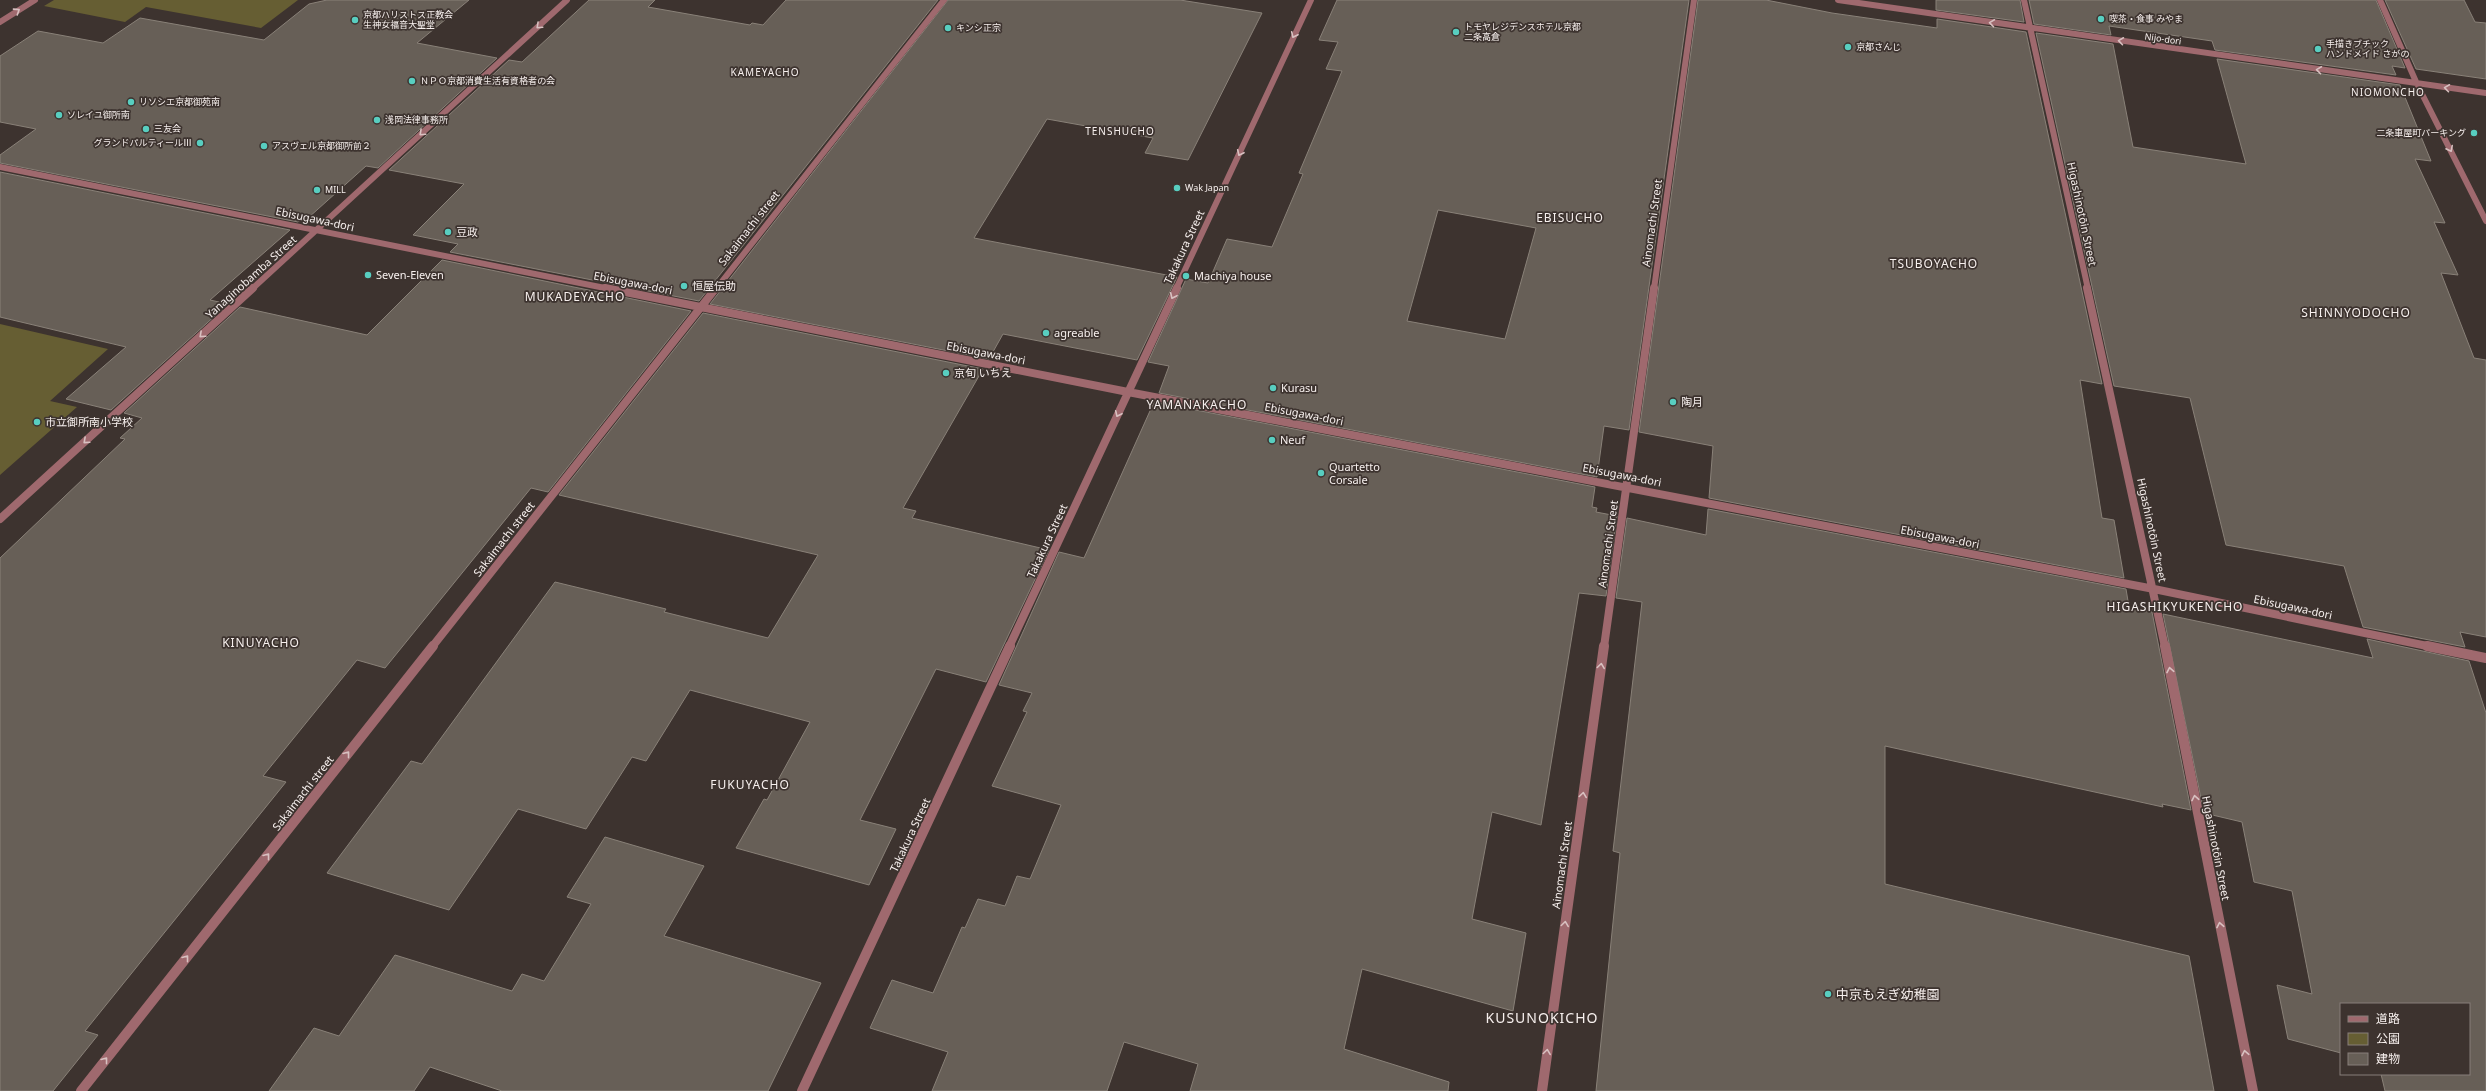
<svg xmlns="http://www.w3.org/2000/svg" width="2486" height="1091" viewBox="0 0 2486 1091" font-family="'Noto Sans','Noto Sans JP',sans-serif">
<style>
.green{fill:#665e33}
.building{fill:#675f57;stroke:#898178;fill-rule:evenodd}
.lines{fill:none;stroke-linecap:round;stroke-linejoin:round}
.street-far2{stroke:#9f696e;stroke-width:6}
.street-far1{stroke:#9f696e;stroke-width:8}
.street{stroke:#9f696e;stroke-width:10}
.oneway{stroke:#d8c1c1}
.poi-dot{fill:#58cec0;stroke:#3d332f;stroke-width:1.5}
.labels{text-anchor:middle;stroke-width:3.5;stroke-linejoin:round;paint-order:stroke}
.far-poi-label{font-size:9px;fill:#f7f0ee;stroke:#3d332f;text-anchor:start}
.far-street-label{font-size:9px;fill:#f7f0ee;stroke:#3d332f}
.far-neighbourhood-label{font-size:10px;letter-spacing:1px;fill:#f7f0ee;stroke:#3d332f}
.street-label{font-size:11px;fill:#f7f0ee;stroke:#3d332f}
.poi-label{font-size:11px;fill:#f7f0ee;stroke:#3d332f;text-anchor:start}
.neighbourhood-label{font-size:12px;letter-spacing:1px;fill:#f7f0ee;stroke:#3d332f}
.near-poi-label{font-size:13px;fill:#f7f0ee;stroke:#3d332f;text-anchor:start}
.near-neighbourhood-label{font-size:14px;letter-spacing:1px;fill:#f7f0ee;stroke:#3d332f}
</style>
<rect width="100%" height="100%" fill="#3d332f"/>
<path class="green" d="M54,0H298L261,28L146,7L125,22L44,6Z
M0,324L108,349L50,401L77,407L0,475Z"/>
<path class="building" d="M327,0H469L417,43L497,58L378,168L366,166L308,218L304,217L298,222L0,163V155L36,129L0,122V56L38,31L103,43L140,18L264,40L309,4Z
M589,0H655L648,7L750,25L752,23L763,25L786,0H938L699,301L450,252L458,244L413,235L464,184L389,170L509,60L522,62Z
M948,0H1180L1262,13L1188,160L1145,153L1153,138L1047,119L974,238L1177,277L1137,360L1003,334L989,359L710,304Z
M1337,0H1689L1629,430L1604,426L1597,477L1159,393L1169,366L1148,362L1186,279L1208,283L1227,239L1272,247L1303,174L1299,173L1342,71L1326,69L1338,42L1319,40ZM1438,210L1536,228L1505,339L1407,321Z
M1698,0H1766L1832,13L1937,28V19L2026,32L2102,384L2080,380L2102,518L2114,520L2124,578L1709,498L1713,446L1639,432Z
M1936,0H2020L2024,22L1936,10Z
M2029,0H2376L2405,68L2392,66L2396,75L2215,50L2212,41L2109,26L2111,35L2034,24Z
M2385,0H2464L2475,22L2486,23V79L2416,69Z
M2036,33L2113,44L2133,147L2246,164L2217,59L2400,85L2431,161L2415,159L2445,223L2434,222L2458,275L2441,273L2474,358L2486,360V637L2460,632L2465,647L2363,627L2344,566L2226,545L2190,398L2114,386Z
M0,172L290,230L210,300L228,304L111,410L66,399L126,347L0,317Z
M442,260L691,311L548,492L531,488L385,668L357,660L263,776L286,782L85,1031L98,1035L53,1091H0V558L125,439L120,438L142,418L124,413L240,307L367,335Z
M703,313L983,369L903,508L916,511L912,518L1049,550L986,682L936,669L860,820L896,829L869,885L736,848L764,799L767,800L810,722L690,690L646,761L632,757L586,829L518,809L449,910L327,873L411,761L422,764L555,582L666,609L664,612L768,638L818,555L559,495Z
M1154,402L1595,487L1592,507L1597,508L1596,512L1617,516L1606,596L1579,593L1541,825L1492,812L1472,919L1526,933L1513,1011L1362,969L1344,1049L1449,1082L1448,1091H1190L1198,1064L1124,1042L1107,1091H932L948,1052L870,1028L892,980L933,993L962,927L965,928L978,899L1005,906L1017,876L1030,879L1061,805L992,786L1027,712L1023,711L1032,693L999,685L1059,552L1084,558Z
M1708,509L2126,589L2129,607L2152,612L2191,810L2162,804L2163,807L1885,746V884L2189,956L2214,1091H1596L1620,853L1613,851L1642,602L1616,598L1627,518L1706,535Z
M2163,614L2373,658L2367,639L2469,661L2486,713V1091H2385L2381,1074H2469V1004H2341V1053L2288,1039L2277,985L2312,994L2292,891L2254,882L2242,822L2204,813Z
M605,837L704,866L664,936L821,983L768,1091H502L430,1067L414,1091H269L314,1028L339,1036L395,955L512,991L522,974L544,981L591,904L567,897Z"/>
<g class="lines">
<path class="street-far2" d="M1838,0L2486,93
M2024,0L2088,289
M2380,0L2417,84L2486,221
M0,22L35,0
M0,167L610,289
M252,289L567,0
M716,289L944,0
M1176,289L1311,0
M1654,289L1694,0"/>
<path class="street-far1" d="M605,288L1128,392L2154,589L2432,647
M2087,288L2165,647
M0,519L253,288
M432,647L716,288
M1009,647L1177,288
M1604,647L1654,288"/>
<path class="street" d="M2165,646L2253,1091
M2427,646L2486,658
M81,1091L433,646
M802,1091L1010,646
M1542,1091L1604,646"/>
</g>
<defs><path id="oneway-chevron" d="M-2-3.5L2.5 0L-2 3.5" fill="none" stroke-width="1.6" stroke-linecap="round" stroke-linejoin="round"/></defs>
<g class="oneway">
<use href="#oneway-chevron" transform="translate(17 11) rotate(-33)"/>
<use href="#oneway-chevron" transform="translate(1992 23) rotate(-172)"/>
<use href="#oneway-chevron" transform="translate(539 26) rotate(137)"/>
<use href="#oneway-chevron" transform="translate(1294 35) rotate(115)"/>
<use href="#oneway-chevron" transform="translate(2121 41) rotate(-172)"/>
<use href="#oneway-chevron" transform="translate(2319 70) rotate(-172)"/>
<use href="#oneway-chevron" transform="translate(2447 88) rotate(-172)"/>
<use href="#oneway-chevron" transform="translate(422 133) rotate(137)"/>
<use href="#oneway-chevron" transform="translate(2450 149) rotate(63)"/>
<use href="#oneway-chevron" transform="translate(1240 153) rotate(115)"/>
<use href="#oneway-chevron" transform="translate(1173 296) rotate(115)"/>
<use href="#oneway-chevron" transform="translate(202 335) rotate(138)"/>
<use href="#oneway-chevron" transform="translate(1118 414) rotate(115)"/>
<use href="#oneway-chevron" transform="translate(86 441) rotate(138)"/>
<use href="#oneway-chevron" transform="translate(1601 666) rotate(-82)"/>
<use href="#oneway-chevron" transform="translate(2170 670) rotate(-101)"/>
<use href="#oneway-chevron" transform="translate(347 754) rotate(-52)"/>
<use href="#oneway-chevron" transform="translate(1583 795) rotate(-82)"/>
<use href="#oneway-chevron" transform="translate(2195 798) rotate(-101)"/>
<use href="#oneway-chevron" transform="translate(267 856) rotate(-52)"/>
<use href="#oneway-chevron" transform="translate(1565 924) rotate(-82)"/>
<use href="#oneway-chevron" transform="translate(2220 925) rotate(-101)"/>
<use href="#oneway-chevron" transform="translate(186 958) rotate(-52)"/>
<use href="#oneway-chevron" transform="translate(1547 1052) rotate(-82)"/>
<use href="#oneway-chevron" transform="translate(2245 1053) rotate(-101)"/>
<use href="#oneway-chevron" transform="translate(105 1060) rotate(-52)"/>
</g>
<g class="poi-dot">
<circle cx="2101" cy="19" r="4"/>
<circle cx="355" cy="20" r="4"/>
<circle cx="948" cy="28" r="4"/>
<circle cx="1456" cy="32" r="4"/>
<circle cx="1848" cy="47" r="4"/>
<circle cx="2318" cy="49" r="4"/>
<circle cx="412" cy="81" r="4"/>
<circle cx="131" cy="102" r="4"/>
<circle cx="59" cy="115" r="4"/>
<circle cx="377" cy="120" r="4"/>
<circle cx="146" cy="129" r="4"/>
<circle cx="2474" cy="133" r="4"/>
<circle cx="200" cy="143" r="4"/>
<circle cx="264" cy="146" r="4"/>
<circle cx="1177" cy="188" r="4"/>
<circle cx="317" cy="190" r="4"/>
<circle cx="448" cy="232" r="4"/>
<circle cx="368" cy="275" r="4"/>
<circle cx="1186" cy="276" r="4"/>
<circle cx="684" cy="286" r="4"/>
<circle cx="1046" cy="333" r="4"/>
<circle cx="946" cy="373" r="4"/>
<circle cx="1273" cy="388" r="4"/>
<circle cx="1673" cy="402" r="4"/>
<circle cx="37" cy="422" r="4"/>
<circle cx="1272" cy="440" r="4"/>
<circle cx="1321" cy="473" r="4"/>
<circle cx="1828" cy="994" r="4"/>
</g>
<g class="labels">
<g class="far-poi-label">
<text x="363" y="18">京都ハリストス正教会<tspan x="363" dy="10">生神女福音大聖堂</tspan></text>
<text x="2109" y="22">喫茶・食事 みやま</text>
<text x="1464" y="30">トモヤレジデンスホテル京都<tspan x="1464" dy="10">二条高倉</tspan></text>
<text x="956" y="31">キンシ正宗</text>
<text x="2326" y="47">手描きブチック<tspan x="2326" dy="10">ハンドメイド さがの</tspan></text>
<text x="1856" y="50">京都さんじ</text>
<text x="420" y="84">ＮＰＯ京都消費生活有資格者の会</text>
<text x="139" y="105">リソシエ京都御苑南</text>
<text x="67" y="118">ソレイユ御所南</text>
<text x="385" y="123">浅岡法律事務所</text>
<text x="154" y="132">三友会</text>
<text x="2466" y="136" text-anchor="end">二条車屋町パーキング</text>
<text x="192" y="146" text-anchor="end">グランドパルティールⅢ</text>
<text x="272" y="149">アスヴェル京都御所前２</text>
<text x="1185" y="191">Wak Japan</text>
<text x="325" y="193">MILL</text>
</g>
<g class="far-street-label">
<text transform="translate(2163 39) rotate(8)" y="3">Nijo-dori</text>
</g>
<g class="far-neighbourhood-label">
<text x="765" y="76">KAMEYACHO</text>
<text x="2388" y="96">NIOMONCHO</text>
<text x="1120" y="135">TENSHUCHO</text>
</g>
<g class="street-label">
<text transform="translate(2082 214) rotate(78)" y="4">Higashinotōin Street</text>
<text transform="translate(315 219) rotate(12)" y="4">Ebisugawa-dori</text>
<text transform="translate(1652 223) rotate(-82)" y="4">Ainomachi Street</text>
<text transform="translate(749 228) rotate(-52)" y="4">Sakaimachi street</text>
<text transform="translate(1184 247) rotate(-65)" y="4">Takakura Street</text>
<text transform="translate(251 277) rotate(-42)" y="4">Yanaginobamba Street</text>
<text transform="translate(633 283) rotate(11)" y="4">Ebisugawa-dori</text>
<text transform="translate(986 353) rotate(11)" y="4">Ebisugawa-dori</text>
<text transform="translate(1304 414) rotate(11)" y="4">Ebisugawa-dori</text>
<text transform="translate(1622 475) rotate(11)" y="4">Ebisugawa-dori</text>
<text transform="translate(2152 530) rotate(78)" y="4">Higashinotōin Street</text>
<text transform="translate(1940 537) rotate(11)" y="4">Ebisugawa-dori</text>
<text transform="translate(504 539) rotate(-52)" y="4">Sakaimachi street</text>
<text transform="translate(1047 541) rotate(-65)" y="4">Takakura Street</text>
<text transform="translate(1608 544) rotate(-82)" y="4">Ainomachi Street</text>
<text transform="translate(2293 607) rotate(12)" y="4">Ebisugawa-dori</text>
<text transform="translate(303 793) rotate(-52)" y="4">Sakaimachi street</text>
<text transform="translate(910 835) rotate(-65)" y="4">Takakura Street</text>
<text transform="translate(2216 848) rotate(79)" y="4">Higashinotōin Street</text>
<text transform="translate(1562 865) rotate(-82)" y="4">Ainomachi Street</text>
</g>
<g class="poi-label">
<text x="456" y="236">豆政</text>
<text x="376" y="279">Seven-Eleven</text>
<text x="1194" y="280">Machiya house</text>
<text x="692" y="290">恒屋伝助</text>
<text x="1054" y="337">agreable</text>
<text x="954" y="377">京旬 いちえ</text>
<text x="1281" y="392">Kurasu</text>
<text x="1681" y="406">陶月</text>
<text x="45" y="426">市立御所南小学校</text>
<text x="1280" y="444">Neuf</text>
<text x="1329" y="471">Quartetto<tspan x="1329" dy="13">Corsale</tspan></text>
</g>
<g class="neighbourhood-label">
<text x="1570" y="222">EBISUCHO</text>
<text x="1934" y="268">TSUBOYACHO</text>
<text x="575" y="301">MUKADEYACHO</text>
<text x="2356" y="317">SHINNYODOCHO</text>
<text x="1197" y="409">YAMANAKACHO</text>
<text x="2175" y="611">HIGASHIKYUKENCHO</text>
<text x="261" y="647">KINUYACHO</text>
<text x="750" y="789">FUKUYACHO</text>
</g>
<g class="near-poi-label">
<text x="1836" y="999">中京もえぎ幼稚園</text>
</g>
<g class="near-neighbourhood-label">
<text x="1542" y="1023">KUSUNOKICHO</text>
</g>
</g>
<rect x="2340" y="1003" width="130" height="72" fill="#3d332f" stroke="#877f7b"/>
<rect x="2348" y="1016" width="20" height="6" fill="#9f696e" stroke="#877f7b"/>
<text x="2376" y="1023" font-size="12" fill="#f7f0ee">道路</text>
<rect x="2348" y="1033" width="20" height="12" fill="#665e33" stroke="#877f7b"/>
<text x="2376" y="1043" font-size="12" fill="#f7f0ee">公園</text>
<rect x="2348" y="1053" width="20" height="12" fill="#675f57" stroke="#877f7b"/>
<text x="2376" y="1063" font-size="12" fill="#f7f0ee">建物</text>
</svg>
